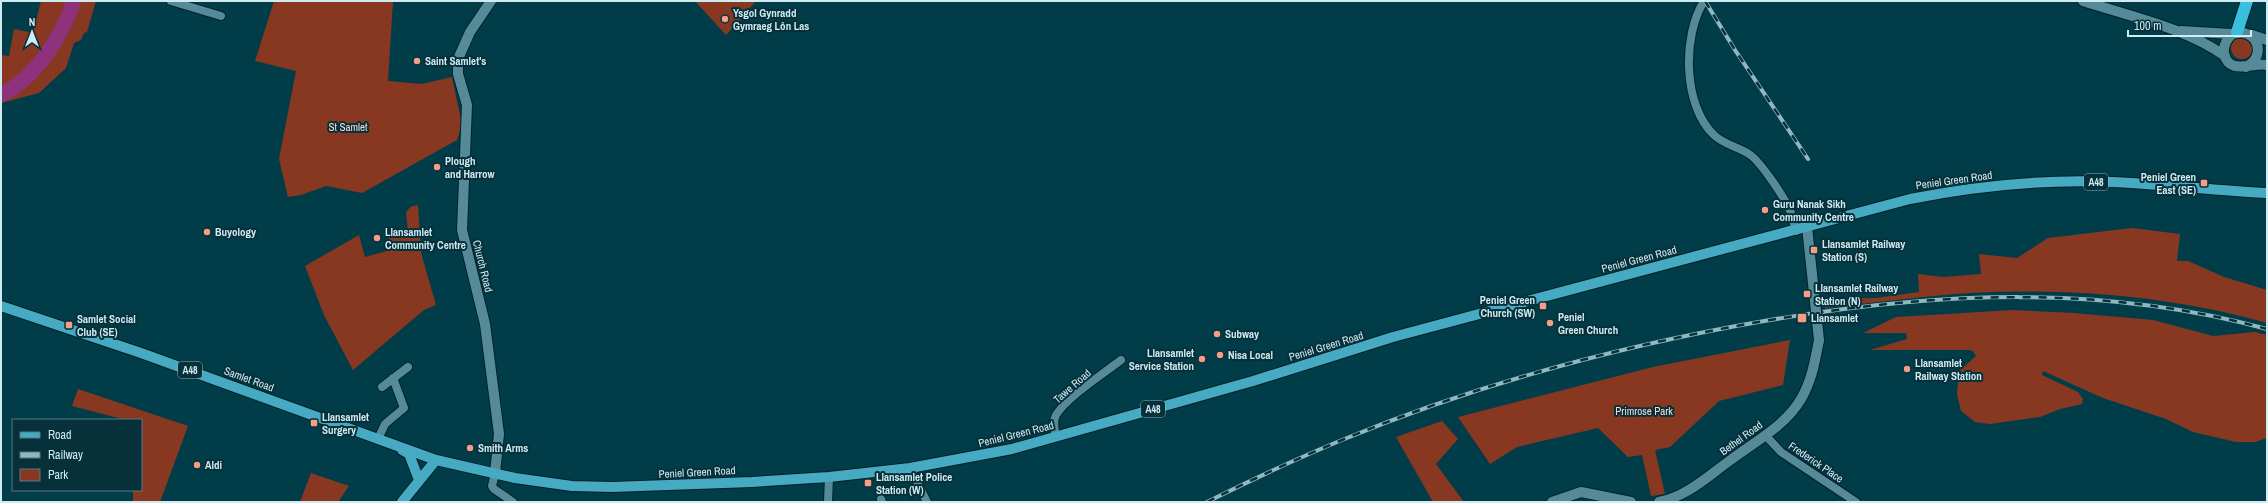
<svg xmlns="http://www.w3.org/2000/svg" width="2268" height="503" viewBox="0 0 2268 503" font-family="'Archivo Narrow',sans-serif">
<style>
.green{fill:#883821}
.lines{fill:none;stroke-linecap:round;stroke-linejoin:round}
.river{stroke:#8f327c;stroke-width:15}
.street-casing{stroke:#052128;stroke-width:10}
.secondary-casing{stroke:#052128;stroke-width:12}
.primary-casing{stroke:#052128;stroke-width:12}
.highway-casing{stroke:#052128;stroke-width:14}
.street{stroke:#558a98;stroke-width:8}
.secondary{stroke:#558a98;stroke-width:10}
.primary{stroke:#45aac2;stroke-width:10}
.highway{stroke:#3ac0de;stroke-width:12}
.rail-casing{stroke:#91b7bf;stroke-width:4}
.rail{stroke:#06313b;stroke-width:2.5;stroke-dasharray:8;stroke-linecap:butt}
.secondary-bridge-casing{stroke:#052128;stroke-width:12;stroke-linecap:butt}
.secondary-bridge{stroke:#558a98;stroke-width:10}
.poi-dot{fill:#f49e86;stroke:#06313b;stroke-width:1.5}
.labels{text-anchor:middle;stroke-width:4;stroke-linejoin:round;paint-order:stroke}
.shield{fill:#06313b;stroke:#93b3bb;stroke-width:1}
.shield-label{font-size:10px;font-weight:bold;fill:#d0ebf2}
.poi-label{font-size:11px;font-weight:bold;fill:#d0ebf2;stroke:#06313b;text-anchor:start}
.park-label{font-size:11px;fill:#f9d9d1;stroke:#06313b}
.street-label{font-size:11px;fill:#d0ebf2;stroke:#06313b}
</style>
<rect width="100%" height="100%" fill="#003d49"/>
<path class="green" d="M41,1H96L87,32L84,33L81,40L74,43L66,68L39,93L1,103V55L9,56L14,29L33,33Z
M274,1H393L388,81L422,84L452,77L462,125L457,140L362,193L326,186L301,195L288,197L279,159L296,71L255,61Z
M695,1H756L726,35Z
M2231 48a11 11 0 1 1 22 0a11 11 0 1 1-22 0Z
M418,205L421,253L436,305L424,310L353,370L324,315L305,266L359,235L365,257L390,250L388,237L408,231L406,213L410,207Z
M2132,228L2180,234L2177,261H2188L2224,277L2267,290V323C2171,296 2070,288 1970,293C1922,296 1873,303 1825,308V299L1876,298L1919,292L1918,274L1943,277L1981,274L1979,254L2017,258L2048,238Z
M2013,310L2074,313L2153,320L2213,336L2255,332L2267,335V438L2255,442H2236L2193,432L2166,419L2103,398L2043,371L2042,375L2078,392L2083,399L2082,404L2060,409L2040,417L1990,424L1975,422L1961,411L1957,394L1959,371L1976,356L1973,351L1969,350H1870L1907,339L1906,333H1863L1896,317Z
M1790,340L1783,385L1719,401L1670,447L1655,450L1665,494L1651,496L1642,455L1628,457L1598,428L1517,447L1490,464L1458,417L1653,367Z
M78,389L188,426L160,502H133V490H141V420H126L72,406Z
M1442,421L1458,439L1436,464L1464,502H1433L1396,437Z
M311,473L349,486L338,502H300Z"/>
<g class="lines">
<path class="river" d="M1,95C37,77 61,37 74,1"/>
<defs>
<path id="street" d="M171,1L221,16
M1704,1C1682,36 1683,106 1714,135C1723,144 1738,147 1749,154C1760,161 1786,199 1791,213C1793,218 1794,225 1796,231
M382,387L408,367
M1766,436L1781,452L1856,502
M1056,437C1055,430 1052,422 1056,415C1067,397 1103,374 1121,360
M378,439L385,424L404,408L393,378
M910,468L927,502
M495,473L492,486L494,489L513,502
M881,499L882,502
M828,502L829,477"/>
<path id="secondary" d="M491,1L470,32L458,59V74L467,105L462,230L485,324L499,434L495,473
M2083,1C2129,16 2186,28 2225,56
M2181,31L2232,34
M2252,35L2267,40
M2246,67C2268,56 2257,26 2232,34C2227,39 2223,45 2224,53C2228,76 2253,62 2267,65
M1807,227L1815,302
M1552,502L1581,492L1631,502
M1659,502C1688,496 1709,475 1732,459C1756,441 1786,425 1801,399C1812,380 1815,361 1819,340"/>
<path id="primary" d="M1,306L141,353L436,460L515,478L572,486L612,487L752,482L829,477L910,468L1012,449L1253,381L1393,337L1910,199C1976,186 2045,179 2112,182C2164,184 2216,191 2267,193
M402,450L409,454L419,480
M402,502L436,460"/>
<path id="highway" d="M2237,32L2247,1"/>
</defs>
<use href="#street" class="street-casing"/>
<use href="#secondary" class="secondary-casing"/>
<use href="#primary" class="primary-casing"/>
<use href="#highway" class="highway-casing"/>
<use href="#street" class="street"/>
<use href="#secondary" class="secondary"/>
<use href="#primary" class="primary"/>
<use href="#highway" class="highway"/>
<defs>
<path id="rail" d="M1705,1L1735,50L1808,159
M1207,502C1251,480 1296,459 1342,440C1480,383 1623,345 1770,320C1938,292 2102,284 2267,329"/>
</defs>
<use href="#rail" class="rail-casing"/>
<use href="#rail" class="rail"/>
<defs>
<path id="secondary-bridge" d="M1815,302L1819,340"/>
</defs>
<use href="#secondary-bridge" class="secondary-bridge-casing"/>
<use href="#secondary-bridge" class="secondary-bridge"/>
</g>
<g class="poi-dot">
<circle cx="725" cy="19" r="4"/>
<circle cx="417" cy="61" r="4"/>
<circle cx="437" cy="167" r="4"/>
<rect x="2200" y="179" width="8" height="8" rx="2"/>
<circle cx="1765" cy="210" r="4"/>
<circle cx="207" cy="232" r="4"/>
<circle cx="377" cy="238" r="4"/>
<rect x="1810" y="246" width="8" height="8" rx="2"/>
<rect x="1803" y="290" width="8" height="8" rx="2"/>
<rect x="1539" y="302" width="8" height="8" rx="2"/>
<rect x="1797" y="313" width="10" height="10" rx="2"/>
<circle cx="1550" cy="323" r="4"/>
<rect x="65" y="321" width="8" height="8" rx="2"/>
<circle cx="1217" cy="334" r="4"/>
<circle cx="1220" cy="355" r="4"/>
<circle cx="1202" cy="359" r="4"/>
<circle cx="1907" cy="369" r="4"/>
<rect x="310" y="419" width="8" height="8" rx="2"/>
<circle cx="470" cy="448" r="4"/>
<circle cx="197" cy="465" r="4"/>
<rect x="864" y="479" width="8" height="8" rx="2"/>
</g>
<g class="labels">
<g class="shield">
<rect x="2084" y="174" width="24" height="16" rx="3"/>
<rect x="178" y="362" width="24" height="16" rx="3"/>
<rect x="1141" y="401" width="24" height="16" rx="3"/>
</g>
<g class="shield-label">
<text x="2096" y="186">A48</text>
<text x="190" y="374">A48</text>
<text x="1153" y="413">A48</text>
</g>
<g class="poi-label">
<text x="733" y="17">Ysgol Gynradd<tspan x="733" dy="13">Gymraeg Lôn Las</tspan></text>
<text x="425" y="65">Saint Samlet's</text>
<text x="445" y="165">Plough<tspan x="445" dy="13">and Harrow</tspan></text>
<text x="2196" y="181" text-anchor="end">Peniel Green<tspan x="2196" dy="13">East (SE)</tspan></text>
<text x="1773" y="208">Guru Nanak Sikh<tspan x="1773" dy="13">Community Centre</tspan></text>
<text x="215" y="236">Buyology</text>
<text x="385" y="236">Llansamlet<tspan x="385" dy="13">Community Centre</tspan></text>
<text x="1822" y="248">Llansamlet Railway<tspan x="1822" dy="13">Station (S)</tspan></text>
<text x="1815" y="292">Llansamlet Railway<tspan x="1815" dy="13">Station (N)</tspan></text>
<text x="1535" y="304" text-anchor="end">Peniel Green<tspan x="1535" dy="13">Church (SW)</tspan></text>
<text x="1558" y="321">Peniel<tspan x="1558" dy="13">Green Church</tspan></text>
<text x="1811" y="322">Llansamlet</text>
<text x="77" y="323">Samlet Social<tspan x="77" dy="13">Club (SE)</tspan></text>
<text x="1225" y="338">Subway</text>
<text x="1194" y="357" text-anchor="end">Llansamlet<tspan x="1194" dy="13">Service Station</tspan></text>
<text x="1228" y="359">Nisa Local</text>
<text x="1915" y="367">Llansamlet<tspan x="1915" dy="13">Railway Station</tspan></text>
<text x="322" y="421">Llansamlet<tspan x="322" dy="13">Surgery</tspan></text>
<text x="478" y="452">Smith Arms</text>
<text x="205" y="469">Aldi</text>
<text x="876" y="481">Llansamlet Police<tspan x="876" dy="13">Station (W)</tspan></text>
</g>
<g class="park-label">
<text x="348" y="131">St Samlet</text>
<text x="1644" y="415">Primrose Park</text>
</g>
<g class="street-label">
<text transform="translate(1954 180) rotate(-8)" y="4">Peniel Green Road</text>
<text transform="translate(1639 259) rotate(-15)" y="4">Peniel Green Road</text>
<text transform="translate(483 266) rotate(76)" y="4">Church Road</text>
<text transform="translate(1326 346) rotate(-17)" y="4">Peniel Green Road</text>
<text transform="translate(249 379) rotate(20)" y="4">Samlet Road</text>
<text transform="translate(1072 386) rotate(-41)" y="4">Tawe Road</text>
<text transform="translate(1016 434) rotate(-14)" y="4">Peniel Green Road</text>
<text transform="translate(1741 438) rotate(-36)" y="4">Bethel Road</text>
<text transform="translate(1816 462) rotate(34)" y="4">Frederick Place</text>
<text transform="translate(697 472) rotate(-3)" y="4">Peniel Green Road</text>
</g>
</g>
<rect width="2268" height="503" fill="none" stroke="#d0ebf2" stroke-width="4"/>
<rect x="12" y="419" width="130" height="72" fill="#06313b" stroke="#577b84"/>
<rect x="20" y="432" width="20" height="6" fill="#45aac2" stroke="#577b84"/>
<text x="48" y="439" font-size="12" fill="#d0ebf2">Road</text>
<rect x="20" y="452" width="20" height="6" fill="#91b7bf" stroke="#577b84"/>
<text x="48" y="459" font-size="12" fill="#d0ebf2">Railway</text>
<rect x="20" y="469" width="20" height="12" fill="#883821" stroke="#577b84"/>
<text x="48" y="479" font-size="12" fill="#d0ebf2">Park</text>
<g transform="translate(32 32)" stroke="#06313b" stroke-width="3" paint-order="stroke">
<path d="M0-3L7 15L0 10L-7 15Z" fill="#d0ebf2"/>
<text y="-6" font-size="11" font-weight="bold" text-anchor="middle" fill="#d0ebf2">N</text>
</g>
<path d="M2128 30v6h123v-6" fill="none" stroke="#d0ebf2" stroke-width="2"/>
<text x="2134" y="30" font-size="12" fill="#d0ebf2" stroke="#06313b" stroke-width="3" paint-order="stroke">100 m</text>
</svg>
